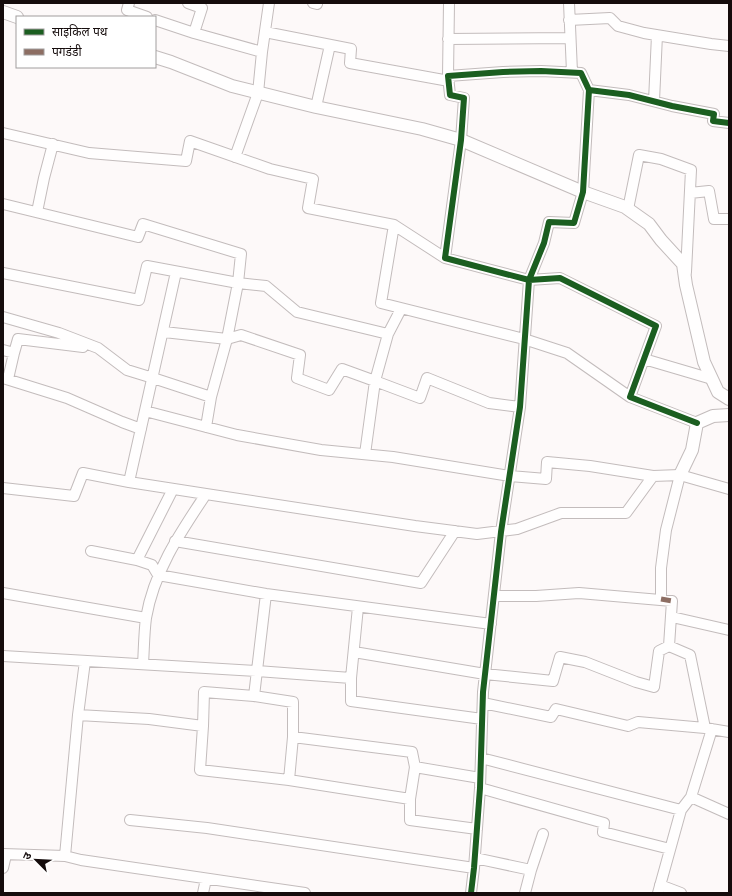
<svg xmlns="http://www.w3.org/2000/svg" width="732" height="896" viewBox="0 0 732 896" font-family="Helvetica,'Noto Sans Devanagari',sans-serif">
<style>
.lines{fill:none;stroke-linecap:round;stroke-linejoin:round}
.minor-casing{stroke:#c3bcbc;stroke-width:12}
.tertiary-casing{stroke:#c3bcbc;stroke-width:14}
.minor{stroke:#fffefe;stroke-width:10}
.tertiary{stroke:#fffefe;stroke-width:12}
.quiet{stroke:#8d6e63;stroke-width:5;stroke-dasharray:10 5;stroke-linecap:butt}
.cycleway-casing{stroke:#fff;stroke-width:8}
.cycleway{stroke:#1b5e20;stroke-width:6}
</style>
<rect width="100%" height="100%" fill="#fdf9f9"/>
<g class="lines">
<defs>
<path id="minor" d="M129,3L127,10L147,17
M188,3L202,8L194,33L262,52
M313,3L317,4
M569,3L572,72
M155,20L194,33
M569,20L610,18L618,26L644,33L711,44L729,46
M265,32L351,49L350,63L449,81
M448,39L570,38
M448,76L449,3
M589,90L581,73L541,71L503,72L448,76L450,95L464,98L461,140L445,258L529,280L544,243L549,222L574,223L583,192L589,90L629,95L672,106L714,114L713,121L729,123
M654,101L657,35
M316,107L330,45
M3,133L89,153L186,161L190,141L270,169L313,179L308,208L394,225L445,258
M235,157L258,93L262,52L269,3
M690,193L709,191L714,219H729
M3,204L138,237L143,224L241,254L238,283L266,286L297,312L388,334L375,381L420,398L427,378L489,403L520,407
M628,209L639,155L661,159L691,170L686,272
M37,212L44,178L53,144
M394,225L381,303L524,339L567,353L630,397
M3,273L139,300L147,266L238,283L227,339L164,332
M3,317L59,333L98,348L127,370L153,378L211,397L227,339L241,335L300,355L297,378L329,390L342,369L375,381L365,454
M388,334L401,309
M3,350L14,353L18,339L83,347
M644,359L712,379
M3,378L67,398L122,422L141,429
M8,379L14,353
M145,411L237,435L321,450L393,457L510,476L546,479L547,462L590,466L653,476
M206,427L211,397
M129,482L176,272
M3,488L74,496L83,473L129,482L206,494L415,526L477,534L517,529L561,513H626L653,476L680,475L729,489
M175,541L421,583L455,531
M91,551L137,560L152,565L158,575L266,594L491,624
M137,560L173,489
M3,593L146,618
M494,596H536L579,593L672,601L669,646L690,655L705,728L729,732
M661,599V568L666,530L680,475
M358,607L351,678V701L482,719
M672,617L729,630
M354,652L485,674L553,681L560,657L585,662L636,682L654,687L659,651L669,646
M3,656L257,671L351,678
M143,664C144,649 144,633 146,618C154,571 180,533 206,494
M254,696L266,594
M483,703L551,717L556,709L628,726L638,722L705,728
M78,715L85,661
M203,726L204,692L254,696L293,702V737L289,780
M293,737L412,752L415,767
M481,758L681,810
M480,788L604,823L603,832L670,849
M691,797L729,814
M410,799L415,767L480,778
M130,820L207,828L474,868
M3,854L65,856L78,715L149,719L203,726L200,770L289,780L410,799V820L477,829
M65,856L81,860L305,893
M475,858L531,870L543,834
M3,868L6,855
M660,885L681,893
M203,893L206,879
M471,893L474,868L480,788L483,692L501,532L520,407L529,280L560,278L656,326L630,397L697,423
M525,893L531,870
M658,893L681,810L691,797L712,729"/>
<path id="tertiary" d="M3,12L17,17
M155,57L171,62L232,86L316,107L422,129L461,140L583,192L625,207L649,224L661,240L683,264L686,285L704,362L718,392L729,399
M680,475L692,450L697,423L713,416L729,415"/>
</defs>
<use href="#minor" class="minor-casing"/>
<use href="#tertiary" class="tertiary-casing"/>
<use href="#minor" class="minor"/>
<use href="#tertiary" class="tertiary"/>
<path class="quiet" d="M661,599L672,601"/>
<defs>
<path id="cycleway" d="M589,90L581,73L541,71L503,72L448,76L450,95L464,98L461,140L445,258L529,280L544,243L549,222L574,223L583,192L589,90L629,95L672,106L714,114L713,121L729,123
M471,893L474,868L480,788L483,692L501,532L520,407L529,280L560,278L656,326L630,397L697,423"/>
</defs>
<use href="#cycleway" class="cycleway-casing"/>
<use href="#cycleway" class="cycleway"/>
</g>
<rect width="732" height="896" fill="none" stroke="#150c0c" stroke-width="8"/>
<rect x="16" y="16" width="140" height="52" fill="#ffffff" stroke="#a19e9e"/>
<rect x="24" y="29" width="20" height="6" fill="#1b5e20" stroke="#a19e9e"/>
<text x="52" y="36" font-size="12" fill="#150c0c">साइकिल पथ</text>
<rect x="24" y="49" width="20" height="6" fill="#8d6e63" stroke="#a19e9e"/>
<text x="52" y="56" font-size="12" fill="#150c0c">पगडंडी</text>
<g transform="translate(36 860) rotate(294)" stroke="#ffffff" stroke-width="3" paint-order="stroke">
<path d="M0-3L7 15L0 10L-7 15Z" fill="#150c0c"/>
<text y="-6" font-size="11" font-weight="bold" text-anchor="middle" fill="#150c0c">उ</text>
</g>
</svg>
